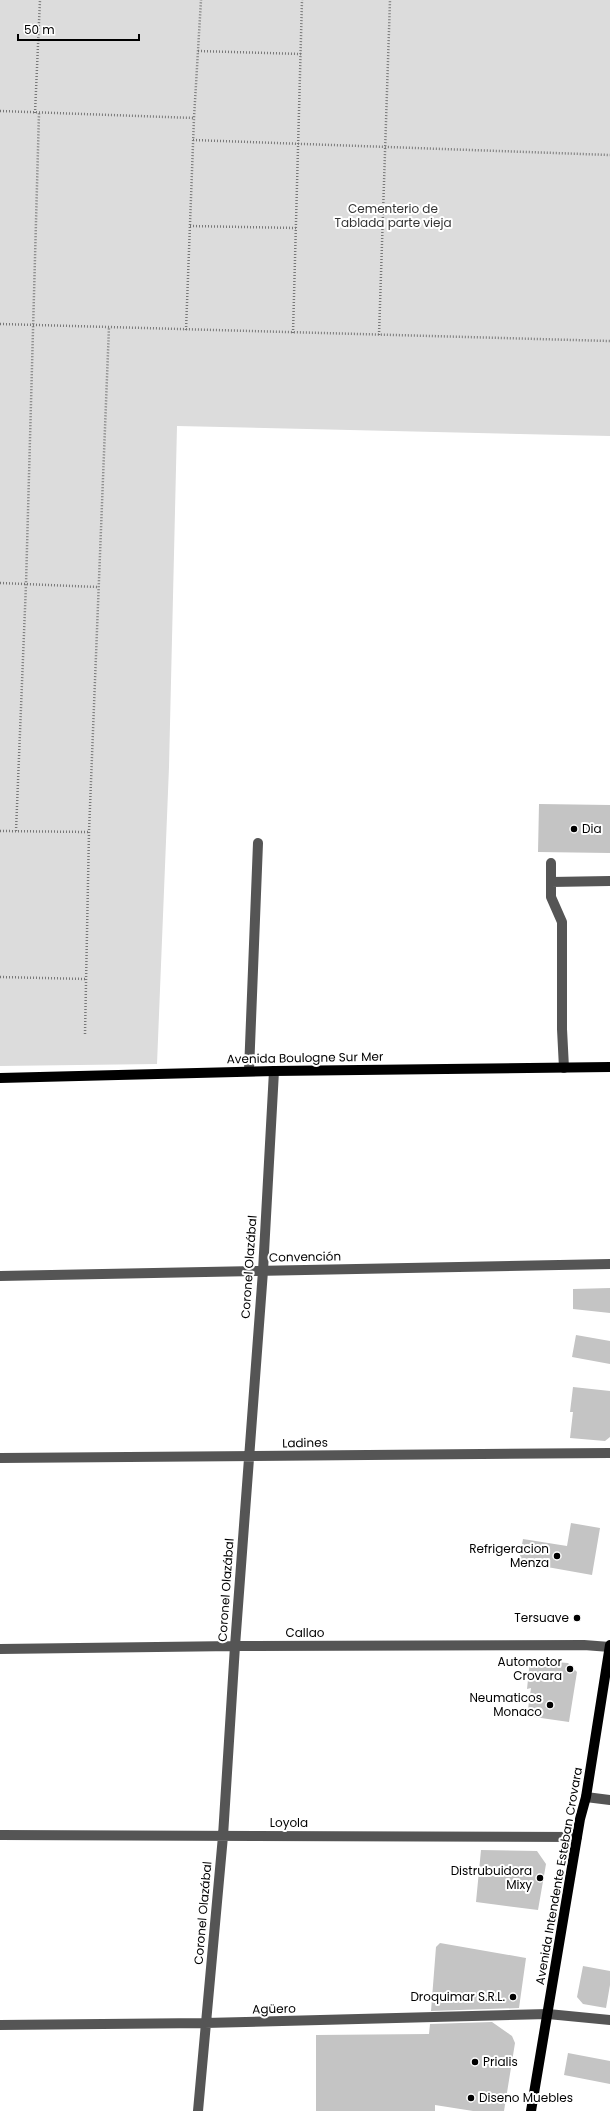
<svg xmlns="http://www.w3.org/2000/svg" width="610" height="2111" viewBox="0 0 610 2111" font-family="Poppins,sans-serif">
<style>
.green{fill:#dcdcdc}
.building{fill:#c4c4c4}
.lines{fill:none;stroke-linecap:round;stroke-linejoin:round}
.path{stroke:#777;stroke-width:2.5;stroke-dasharray:1 2;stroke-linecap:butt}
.minor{stroke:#555;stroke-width:10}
.major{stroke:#000;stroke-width:10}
.poi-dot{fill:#000;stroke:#fff;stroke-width:1.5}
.labels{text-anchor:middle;stroke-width:4;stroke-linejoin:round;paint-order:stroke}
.park-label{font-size:12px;fill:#333;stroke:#fff}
.poi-label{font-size:12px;fill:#000;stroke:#fff;text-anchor:end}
.street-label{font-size:12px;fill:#000;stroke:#fff}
</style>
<rect width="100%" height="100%" fill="#fff"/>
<path class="green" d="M0,0H610V436L177,426L169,767L157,1064L0,1066Z"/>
<path class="building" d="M539,804L610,805V853L538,852Z
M610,1288V1313L573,1309V1289Z
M576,1335L610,1341V1364L572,1357Z
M573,1387L610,1391V1437L605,1441L570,1438L573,1412H570Z
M571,1523L600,1528L592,1575L519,1562L523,1539L567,1546Z
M530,1660L568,1663L577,1672L569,1722L527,1716L531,1688L527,1689Z
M481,1850L537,1851L546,1864L538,1910L476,1902Z
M440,1943L526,1958L519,2008L431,2011L436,1947Z
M583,1966L610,1971V1985L606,2008L583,2004L577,1997Z
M492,2022L512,2036L515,2043L504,2111H473L435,2105V2111H316V2035L429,2034L430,2024Z
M568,2053L610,2061V2084L564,2075Z"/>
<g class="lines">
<path class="path" d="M198,51L301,54
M0,111L194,118
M35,113L40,0
M193,140L610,155
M190,226L296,228
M0,324L610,341
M186,330L194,118L201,0
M293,333L302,0
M379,335L390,0
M0,583L97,587
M0,831L89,832
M16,831L26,584L39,113
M0,977L86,979
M85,1034L89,832L109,327"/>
<path class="minor" d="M551,863V897L562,922V1029L564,1068
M551,882L610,881
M249,1071L258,843
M0,1276L610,1264
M0,1458L610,1453
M0,1649L235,1646L584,1645L610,1647
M586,1797L610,1800
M0,1835L577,1837
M0,2025L205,2023L548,2014L610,2020
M198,2111L223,1836L235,1646L263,1271L274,1071"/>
<path class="major" d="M0,1078L274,1071L610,1067
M531,2111L580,1819L586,1797L610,1645"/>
</g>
<g class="poi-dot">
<circle cx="574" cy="829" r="4"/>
<circle cx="557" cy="1556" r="4"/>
<circle cx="577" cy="1618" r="4"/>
<circle cx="570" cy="1669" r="4"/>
<circle cx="550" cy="1705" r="4"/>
<circle cx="540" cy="1878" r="4"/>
<circle cx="513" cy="1997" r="4"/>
<circle cx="475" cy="2062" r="4"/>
<circle cx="471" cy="2098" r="4"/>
</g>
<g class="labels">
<g class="park-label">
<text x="393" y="213">Cementerio de<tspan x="393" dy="14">Tablada parte vieja</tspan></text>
</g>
<g class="poi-label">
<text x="582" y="833" text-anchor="start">Dia</text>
<text x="549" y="1553">Refrigeracion<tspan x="549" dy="14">Menza</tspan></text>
<text x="569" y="1622">Tersuave</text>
<text x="562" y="1666">Automotor<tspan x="562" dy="14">Crovara</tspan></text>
<text x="542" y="1702">Neumaticos<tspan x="542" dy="14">Monaco</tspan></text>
<text x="532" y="1875">Distrubuidora<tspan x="532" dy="14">Mixy</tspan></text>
<text x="505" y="2001">Droquimar S.R.L.</text>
<text x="483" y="2066" text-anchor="start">Prialis</text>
<text x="479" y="2102" text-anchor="start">Diseno Muebles</text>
</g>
<g class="street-label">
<text transform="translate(305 1058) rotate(-1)" y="4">Avenida Boulogne Sur Mer</text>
<text transform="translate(305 1257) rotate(-1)" y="4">Convención</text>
<text transform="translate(249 1267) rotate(-86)" y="4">Coronel Olazábal</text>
<text transform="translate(305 1443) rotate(-1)" y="4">Ladines</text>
<text transform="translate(226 1590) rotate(-86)" y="4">Coronel Olazábal</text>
<text x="305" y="1637">Callao</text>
<text x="289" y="1827">Loyola</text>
<text transform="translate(559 1876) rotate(-80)" y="4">Avenida Intendente Esteban Crovara</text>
<text transform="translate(203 1913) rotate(-85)" y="4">Coronel Olazábal</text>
<text transform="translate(274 2009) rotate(-1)" y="4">Agüero</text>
</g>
</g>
<path d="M18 34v6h121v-6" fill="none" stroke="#000000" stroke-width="2"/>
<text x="24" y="34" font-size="12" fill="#000000" stroke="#ffffff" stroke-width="3" paint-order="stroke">50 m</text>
</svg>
